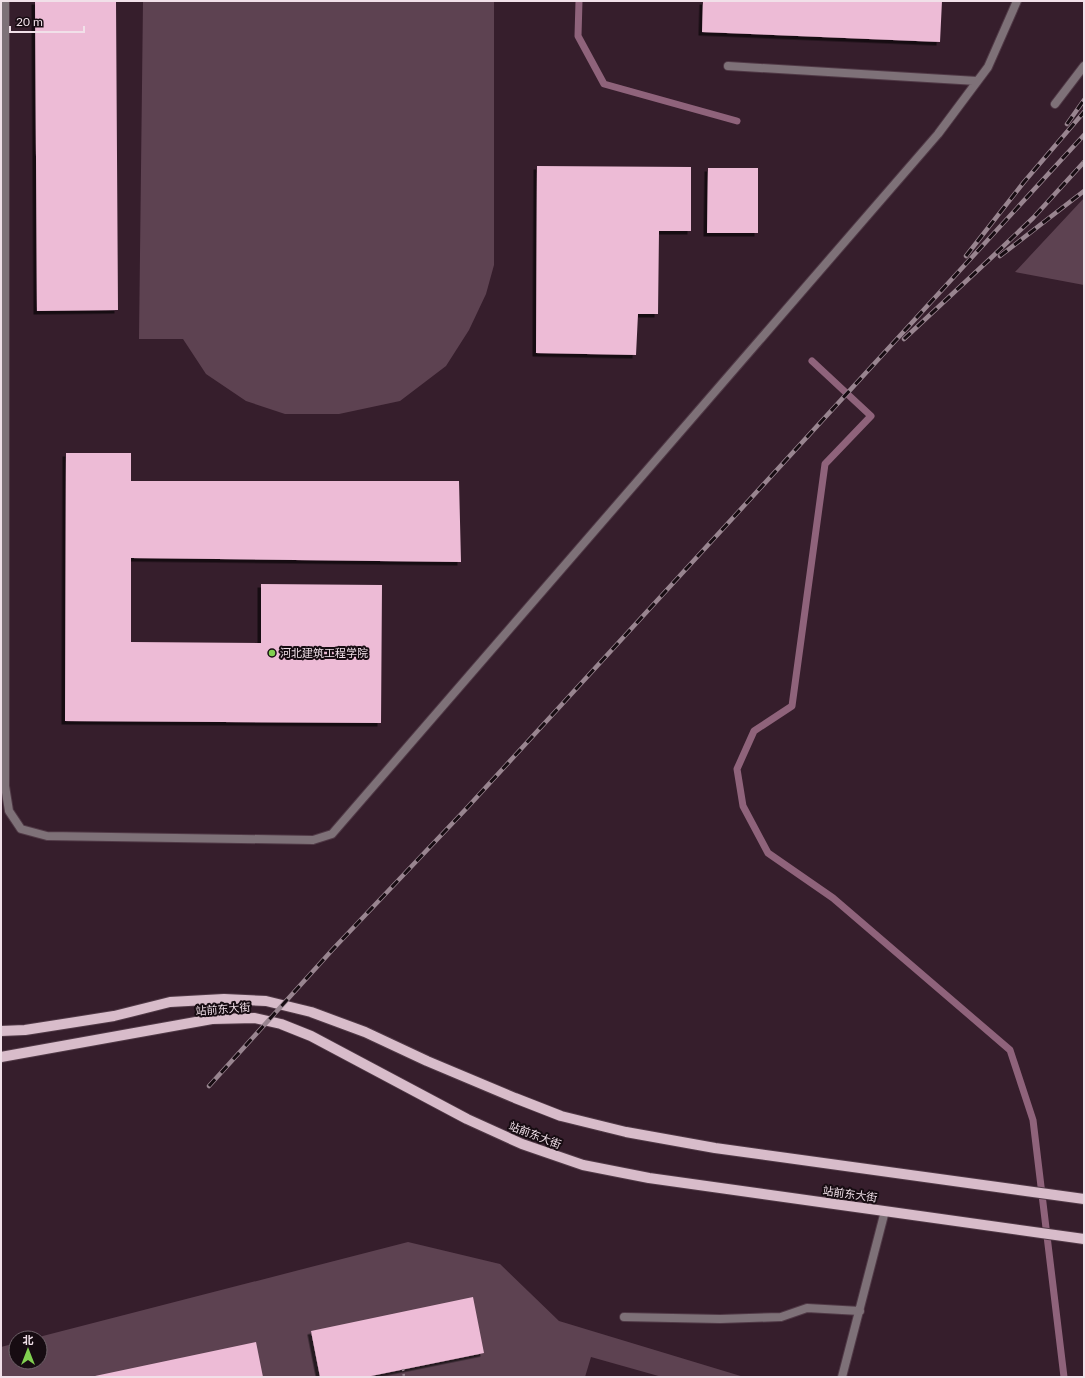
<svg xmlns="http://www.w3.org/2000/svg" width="1085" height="1378" viewBox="0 0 1085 1378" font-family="Lato,'Noto Sans SC',sans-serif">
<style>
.green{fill:#5d4251}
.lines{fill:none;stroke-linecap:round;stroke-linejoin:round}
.stream{stroke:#8f637b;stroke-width:7}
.building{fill:#edbbd6;filter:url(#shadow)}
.service-casing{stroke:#503946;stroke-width:10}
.minor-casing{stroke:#503946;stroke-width:10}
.primary-casing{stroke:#503946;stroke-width:12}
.path{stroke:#947f8b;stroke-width:2.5;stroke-dasharray:2 3;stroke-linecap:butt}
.service{stroke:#7e7178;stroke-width:8}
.minor{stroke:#7e7178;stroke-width:8}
.primary{stroke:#d8bcca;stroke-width:10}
.rail-casing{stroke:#998590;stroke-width:4.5}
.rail{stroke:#170c12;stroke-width:3;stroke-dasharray:9;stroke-linecap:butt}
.poi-dot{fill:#81d050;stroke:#170c12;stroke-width:1.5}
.labels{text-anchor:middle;stroke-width:4;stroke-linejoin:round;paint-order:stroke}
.poi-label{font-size:11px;fill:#f1e0e9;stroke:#170c12;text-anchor:start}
.street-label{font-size:11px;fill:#f1e0e9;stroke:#170c12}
</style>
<defs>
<filter id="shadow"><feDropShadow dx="-3.5" dy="3.5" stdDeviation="0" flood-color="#0009"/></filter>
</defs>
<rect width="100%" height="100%" fill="#361e2c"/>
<path class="green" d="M143,1H494V265L486,294L469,330L446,366L400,401L339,414H285L246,401L206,374L183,339H139Z
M1084,198V285L1015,272Z
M408,1242L500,1264L559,1321L744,1377H662L591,1357L585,1377H1V1347L16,1343V1362H40V1338H35Z"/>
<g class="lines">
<path class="stream" d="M579,1L578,36L604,84L737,121
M812,361L871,416L825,464L792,706L754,731L737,769L743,806L768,853L833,898L1010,1050L1033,1120L1064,1377"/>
</g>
<path class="building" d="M35,1H116L118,310L37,311Z
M703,1H942L940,42L702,32Z
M537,166L691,167V231H659L658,314H638L636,355L536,353Z
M708,168H758V233H707Z
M66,453H131V481H459L461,562L131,558V642L261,643V584L382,585L381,723L65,721Z
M473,1297L484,1353L366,1377H320L311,1331Z
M256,1342L263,1377H95V1376Z"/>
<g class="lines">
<defs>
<path id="service" d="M1055,104L1084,66
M624,1317L720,1319L781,1317L807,1308L860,1311
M842,1377L885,1211"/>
<path id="minor" d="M5,1V786L9,811L21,829L47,836L313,840L332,834L938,134L988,67L1017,1
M728,66L977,81"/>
<path id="primary" d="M1,1031L25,1030L114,1016L170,1002L224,999L266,1001L311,1012L365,1032L427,1061L515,1098L561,1116L626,1132L715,1148L1084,1199
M1,1057L212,1019L255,1018L281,1024L311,1036L467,1119L522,1144L583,1165L649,1178L1084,1239"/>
</defs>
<use href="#service" class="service-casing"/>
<use href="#minor" class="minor-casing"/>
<use href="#primary" class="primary-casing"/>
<path class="path" d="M403,1369L404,1377
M369,1376V1377"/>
<use href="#service" class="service"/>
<use href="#minor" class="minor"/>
<use href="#primary" class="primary"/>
<defs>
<path id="rail" d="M1067,124L1084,100
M966,256L1024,182L1084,112
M1000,256L1084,191
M904,339L992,257L1033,218L1084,162
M209,1086L334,948L465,810L1084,135"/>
</defs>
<use href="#rail" class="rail-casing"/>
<use href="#rail" class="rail"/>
</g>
<circle class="poi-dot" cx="272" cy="653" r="4"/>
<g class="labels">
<g class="poi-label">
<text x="280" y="657">河北建筑工程学院</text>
</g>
<g class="street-label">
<text transform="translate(223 1009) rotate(-4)" y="4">站前东大街</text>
<text transform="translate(535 1135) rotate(21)" y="4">站前东大街</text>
<text transform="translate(850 1194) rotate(8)" y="4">站前东大街</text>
</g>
</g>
<rect width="1085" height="1378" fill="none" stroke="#f1e0e9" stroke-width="4"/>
<g transform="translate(28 1350)"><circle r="19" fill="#170c12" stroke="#6e6168"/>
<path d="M0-3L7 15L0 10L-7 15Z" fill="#81d050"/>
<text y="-6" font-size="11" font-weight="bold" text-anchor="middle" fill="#f1e0e9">北</text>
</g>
<path d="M10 26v6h74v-6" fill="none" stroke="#f1e0e9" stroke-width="2"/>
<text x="16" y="26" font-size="12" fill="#f1e0e9" stroke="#170c12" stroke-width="3" paint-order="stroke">20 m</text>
</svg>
